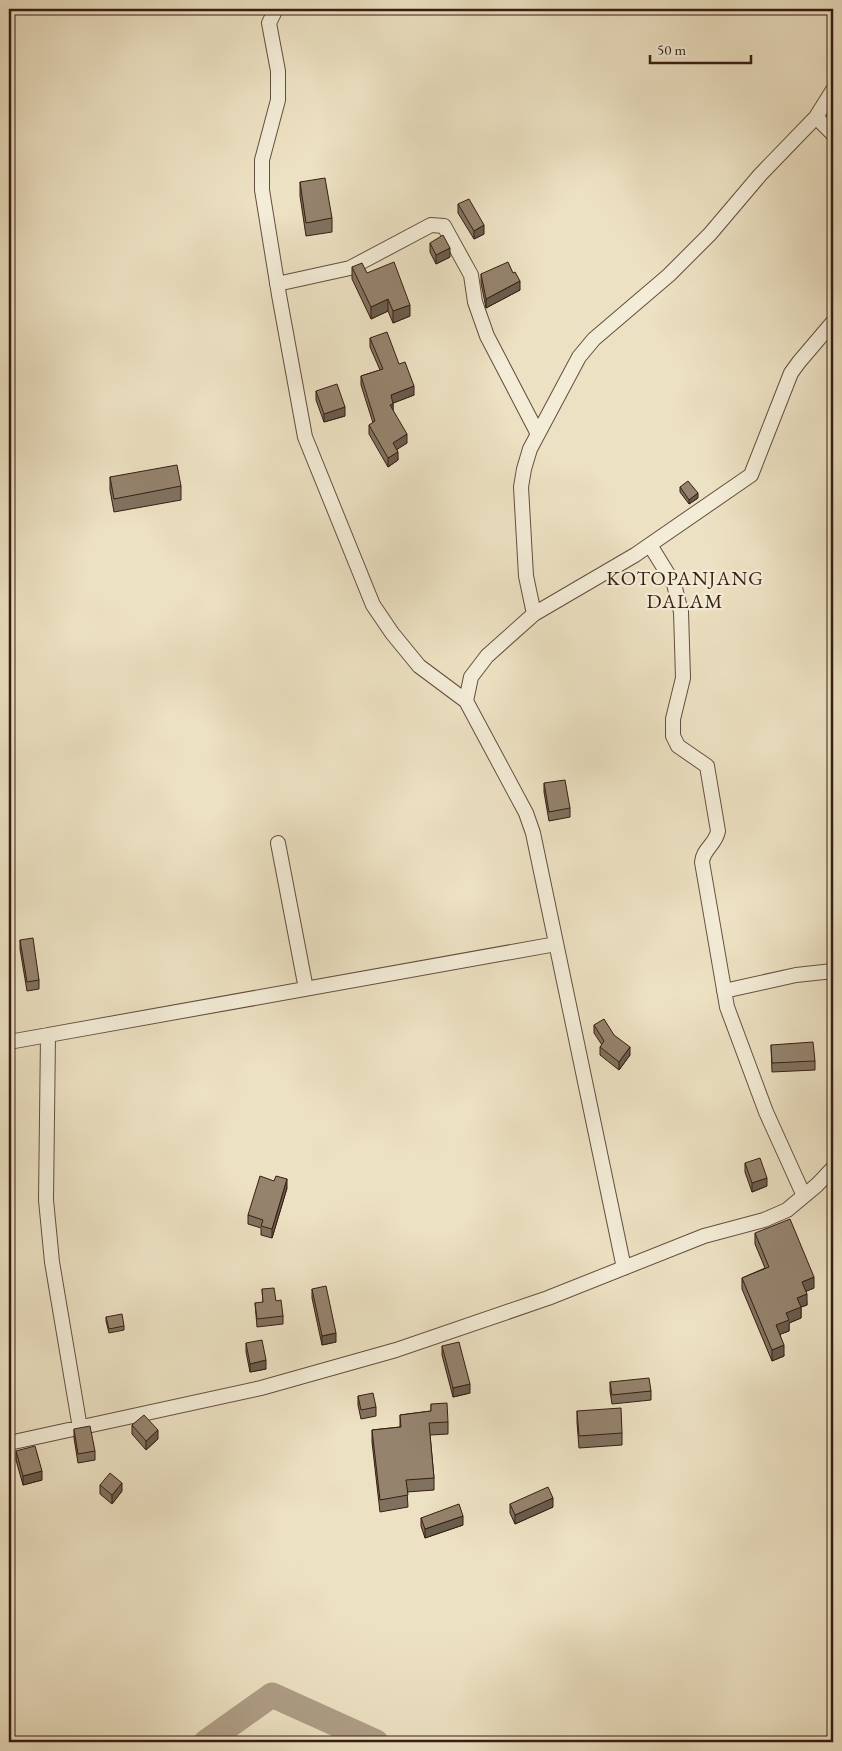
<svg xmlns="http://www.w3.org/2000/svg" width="842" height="1751" viewBox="0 0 842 1751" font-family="'EB Garamond',serif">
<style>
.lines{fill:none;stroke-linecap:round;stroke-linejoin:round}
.river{stroke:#ae9e86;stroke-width:25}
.street-casing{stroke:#644e3e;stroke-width:16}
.street{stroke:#f3ecd7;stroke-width:14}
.wall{fill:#80715f;stroke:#361d12}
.shaded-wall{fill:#685c4d;stroke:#361d12}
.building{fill:#95836e;stroke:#361d12}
.labels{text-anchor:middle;stroke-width:4.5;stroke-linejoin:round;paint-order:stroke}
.quarter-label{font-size:20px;letter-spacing:1px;fill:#361d12;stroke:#f3ecd7}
</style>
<rect width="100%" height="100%" fill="#ece1c2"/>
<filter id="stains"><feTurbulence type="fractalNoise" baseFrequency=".004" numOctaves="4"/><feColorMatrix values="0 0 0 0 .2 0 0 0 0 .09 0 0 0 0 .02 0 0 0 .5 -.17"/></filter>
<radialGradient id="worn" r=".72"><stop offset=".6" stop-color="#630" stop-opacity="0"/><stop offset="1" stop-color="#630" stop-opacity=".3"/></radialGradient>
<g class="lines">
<path class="river" d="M206,1742L272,1695L376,1742"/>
<defs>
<path id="street" d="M276,9L269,23L278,71V100L262,160V190L279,295L305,437L373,605L392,633L419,666L466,701L526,813L533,833L624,1268
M816,117L833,134
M277,284L350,268L431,225L444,226L471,275L475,302L487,336L538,434
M650,545L674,584L681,612L683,678L673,719V736L678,746L707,766L718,831C716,844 703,849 702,862L727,1007L766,1112L804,1196
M534,614L526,576L521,487L524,469L530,449L579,357L594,339L669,275L710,234L760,175L816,117L833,90
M466,701L471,677L487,656L534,614L635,555L751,475L791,373L799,362L833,322
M278,843L306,989
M724,991L796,975L833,971
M48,1035L46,1200L52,1262L80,1428
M9,1042L556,944
M9,1443L261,1388L396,1350L548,1298L704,1236L764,1220L787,1210L817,1185L833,1168"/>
</defs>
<use href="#street" class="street-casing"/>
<use href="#street" class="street"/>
</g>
<path class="wall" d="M300,182L332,218V232L306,236L300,196Z
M458,204L484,234L474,239L458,213Z
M430,243L450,257L436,264L430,252Z
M352,267L367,273L410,316L393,323L388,311L371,319L352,279Z
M513,273L520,290L486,308L481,283V274Z
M370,338L399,364L414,395L393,403V411L407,443L397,449L398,460L388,467L369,434V425L373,423L361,385V376L380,370L370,347Z
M833,342V360L831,357V344Z
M316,391L345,416L324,422L316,400Z
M110,477L181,486V500L114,512L110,490Z
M680,487L698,498L689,504L680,492Z
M544,783L570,808V817L549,821L544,792Z
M20,940L39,980V989L27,991L20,949Z
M594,1025L614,1035L630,1055L619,1070L600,1055V1047L602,1045L594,1033Z
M771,1045L815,1061V1070L772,1072Z
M745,1163L767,1186L752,1192L745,1172Z
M287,1188L272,1238L261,1235V1228L248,1224V1215Z
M755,1233L814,1288L806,1291L807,1305L801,1307V1318L789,1323V1331L780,1334L784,1356L772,1361L742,1289V1278L765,1268L755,1244Z
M262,1289L276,1301L283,1316V1324L257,1327L255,1303H263Z
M312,1289L336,1342L322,1345L312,1298Z
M106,1317L124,1326V1330L109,1333L106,1321Z
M246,1343L266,1369L250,1372L246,1352Z
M442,1346L470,1393L453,1397L442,1355Z
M610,1382L651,1391V1400L612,1404L610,1391Z
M358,1396L376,1407V1416L361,1419L358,1405Z
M431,1404L448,1422V1434L430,1435L434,1478V1490L407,1492L408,1507L380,1512L372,1442V1430L400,1427V1415L431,1411Z
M577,1411L622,1433V1445L579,1448L577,1422Z
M132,1425L158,1439L146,1450L132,1434Z
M74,1429L95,1451V1460L78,1463L74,1438Z
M16,1451L42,1480L23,1485L16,1460Z
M100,1485L122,1491L112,1504L100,1494Z
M510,1504L553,1507L515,1524L510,1513Z
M421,1518L463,1525L425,1538L421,1526Z"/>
<path class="shaded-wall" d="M484,225V234L474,239V231Z
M450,248V257L436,264V255Z
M520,281V290L486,308V299Z
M388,299V311L371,319V307Z
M410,305V316L393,323V311Z
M414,386V395L391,404V395Z
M393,404V413L390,405Z
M345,407V416L324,422V414Z
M407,434V443L393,452V443Z
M398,452V460L388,467V458Z
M698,493V498L689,504V500Z
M630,1047V1055L619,1070V1062Z
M767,1178V1186L752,1192V1183Z
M287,1179V1188L272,1238V1229Z
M814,1277V1288L802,1293V1282Z
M807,1294V1305L801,1307V1318L789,1323V1331L776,1336V1325L786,1313L797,1298Z
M336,1333V1342L322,1345V1336Z
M784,1345V1356L772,1361V1350Z
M266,1360V1369L250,1372V1364Z
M470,1384V1393L453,1397V1388Z
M158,1430V1439L146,1450V1441Z
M42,1471V1480L23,1485V1476Z
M122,1483V1491L112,1504V1495Z
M553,1498V1507L515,1524V1515Z
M463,1516V1525L425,1538V1529Z"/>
<path class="building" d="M325,178L332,218L306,223L300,182Z
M469,199L484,225L474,231L458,204Z
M443,235L450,248L436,255L430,243Z
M394,262L410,305L393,311L388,299L371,307L352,267L362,263L367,273Z
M508,262L513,273L515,272L520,281L486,299L481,274Z
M387,332L399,364L405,362L414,386L391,395L393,404L390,405L407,434L393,443L398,452L388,458L369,425L375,421L361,376L383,369L370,338Z
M337,384L345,407L324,414L316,391Z
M177,465L181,486L114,499L110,477Z
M688,481L698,493L689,500L680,487Z
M565,780L570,808L549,812L544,783Z
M33,938L39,980L27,982L20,940Z
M604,1019L614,1035L630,1047L619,1062L600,1047L604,1041L594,1025Z
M813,1042L815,1061L772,1063L771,1045Z
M760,1158L767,1178L752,1183L745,1163Z
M260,1176L274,1181L276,1176L287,1179L272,1229L261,1226L263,1220L248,1215Z
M790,1219L814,1277L802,1282L807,1294L797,1298L801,1307L786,1313L789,1320L776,1325L784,1345L772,1350L742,1278L769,1267L755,1233Z
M326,1286L336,1333L322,1336L312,1289Z
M274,1288L276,1301L281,1300L283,1316L257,1319L255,1303L263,1302L262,1289Z
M122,1314L124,1326L109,1329L106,1317Z
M262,1340L266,1360L250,1364L246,1343Z
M459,1342L470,1384L453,1388L442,1346Z
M649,1378L651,1391L612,1395L610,1382Z
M373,1393L376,1407L361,1410L358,1396Z
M447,1403L448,1422L429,1423L434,1478L406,1480L408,1495L380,1500L372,1430L401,1427L400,1415L431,1411V1404Z
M621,1408L622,1433L579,1436L577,1411Z
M144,1415L158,1430L146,1441L132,1425Z
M90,1426L95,1451L78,1454L74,1429Z
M35,1446L42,1471L23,1476L16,1451Z
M110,1473L122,1483L112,1495L100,1485Z
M548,1487L553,1498L515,1515L510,1504Z
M459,1504L463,1516L425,1529L421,1518Z"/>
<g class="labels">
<g class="quarter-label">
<text x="685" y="585">KOTOPANJANG<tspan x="685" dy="23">DALAM</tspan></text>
</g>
</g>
<rect width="842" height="1751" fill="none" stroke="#ece1c2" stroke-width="30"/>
<rect x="10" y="10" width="822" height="1731" fill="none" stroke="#361d12" stroke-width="2.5"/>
<rect x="15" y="15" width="812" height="1721" fill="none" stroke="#361d12"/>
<path d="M650 55v8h101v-8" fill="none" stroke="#361d12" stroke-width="2.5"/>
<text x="657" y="55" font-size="15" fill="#361d12" stroke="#f3ecd7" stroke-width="4" paint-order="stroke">50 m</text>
<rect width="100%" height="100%" filter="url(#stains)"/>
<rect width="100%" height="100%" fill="url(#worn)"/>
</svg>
